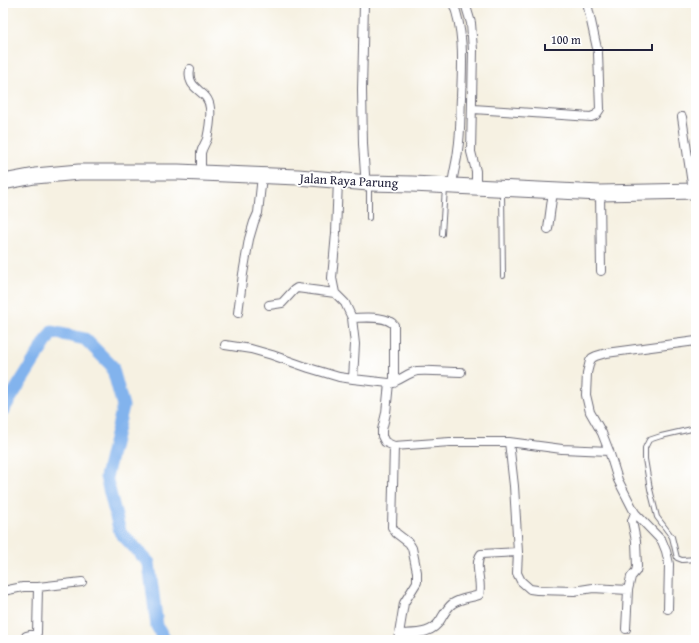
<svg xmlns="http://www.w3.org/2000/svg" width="699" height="643" viewBox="0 0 699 643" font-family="'Gentium Book Plus',serif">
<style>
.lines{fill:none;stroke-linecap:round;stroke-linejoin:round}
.river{stroke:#82b3ed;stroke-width:13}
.lane-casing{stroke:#6c6a75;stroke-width:6}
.street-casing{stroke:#6c6a75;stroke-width:10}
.highway-casing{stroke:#6c6a75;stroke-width:17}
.lane{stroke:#fff;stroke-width:4}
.street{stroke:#fff;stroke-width:8}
.highway{stroke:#fff;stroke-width:15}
.labels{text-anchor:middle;stroke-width:3.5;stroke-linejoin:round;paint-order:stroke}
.street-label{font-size:13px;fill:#22223b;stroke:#fff}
</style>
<rect width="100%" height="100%" fill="#fff"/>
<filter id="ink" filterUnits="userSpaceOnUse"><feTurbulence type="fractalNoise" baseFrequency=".025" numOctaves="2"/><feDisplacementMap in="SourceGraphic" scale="8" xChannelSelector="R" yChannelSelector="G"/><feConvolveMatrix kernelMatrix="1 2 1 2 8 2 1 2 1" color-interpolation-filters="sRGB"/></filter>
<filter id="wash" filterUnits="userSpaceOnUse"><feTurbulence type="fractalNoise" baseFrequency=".012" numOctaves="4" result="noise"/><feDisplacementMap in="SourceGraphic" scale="16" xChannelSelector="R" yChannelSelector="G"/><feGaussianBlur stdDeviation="0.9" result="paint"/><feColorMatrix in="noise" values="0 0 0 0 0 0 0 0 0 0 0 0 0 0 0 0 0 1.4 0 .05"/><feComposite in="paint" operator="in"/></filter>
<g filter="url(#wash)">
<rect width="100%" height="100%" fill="#f6f1e2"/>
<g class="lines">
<path class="river" d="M3,410L52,332L85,339L112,366L123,406L106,477L120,532L149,563L157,626L165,640"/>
</g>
</g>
<g filter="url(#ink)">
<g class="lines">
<defs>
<path id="lane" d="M369,185V218
M502,192L503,276
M442,234L445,188
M696,428L661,436L649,440L645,448V459L650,489L657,517L672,537L677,558L682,560L696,559"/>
<path id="street" d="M364,3L362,90L363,144L365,174
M465,3L471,23L473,50L471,152L476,171V187
M190,69C186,92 208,88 210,108C211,117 209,130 207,139C205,144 202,148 201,153C201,157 201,162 201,166
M473,109L591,117L596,115L600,109L598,53L587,3
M682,117L692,184
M338,180L336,233L332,278L335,293L345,303L352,318L355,344L353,379L389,383C399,382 407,373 417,371C431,370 447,372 461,372
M452,186C453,173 457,162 458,150C461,132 460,115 461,97C462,66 465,33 453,3
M600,193L601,271
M548,229L553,191
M269,305L282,303L294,290L297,288L335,293
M238,313L243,274L249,239L254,222L258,213L262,176
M352,318C363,318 387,315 394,325V383
M225,345L251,349L272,355L309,368L339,377L353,379
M389,383L386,413L382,430V436L385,442L394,446L450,442H509L514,486L518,552L517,573L521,581L530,589L537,590L574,591L593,588L628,590
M509,442L562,449L609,451
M394,446L392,527L396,533L409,543L412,548L417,572V582L404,603L398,640
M3,591L23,587H38
M668,609L669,564L666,551L662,541L635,513L618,480L609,451L602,433L590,412L586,395L587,373L590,361L592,358L596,356L606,353L696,341
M626,629L628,590L631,577L636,571L637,567L636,541L632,521L635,513
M399,634C416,633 432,635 441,619C444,614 447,608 452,604C460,598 470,598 479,595C483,583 473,565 481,554L518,552
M25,640L26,636L37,633L38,587L82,582"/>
<path id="highway" d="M3,182L35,176L79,172H178L298,177L369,183L412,184L600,193L696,191"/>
</defs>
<use href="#lane" class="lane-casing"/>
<use href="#street" class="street-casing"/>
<use href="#highway" class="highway-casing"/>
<use href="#lane" class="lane"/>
<use href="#street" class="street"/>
<use href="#highway" class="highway"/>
</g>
</g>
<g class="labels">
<g class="street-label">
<text transform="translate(349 180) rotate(3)" y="5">Jalan Raya Parung</text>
</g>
</g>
<rect width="699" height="643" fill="none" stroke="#fff" stroke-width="16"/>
<path d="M545 44v6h107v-6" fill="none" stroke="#22223b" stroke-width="2"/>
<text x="551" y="44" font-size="12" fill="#22223b" stroke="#ffffff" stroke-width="3" paint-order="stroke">100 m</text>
</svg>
